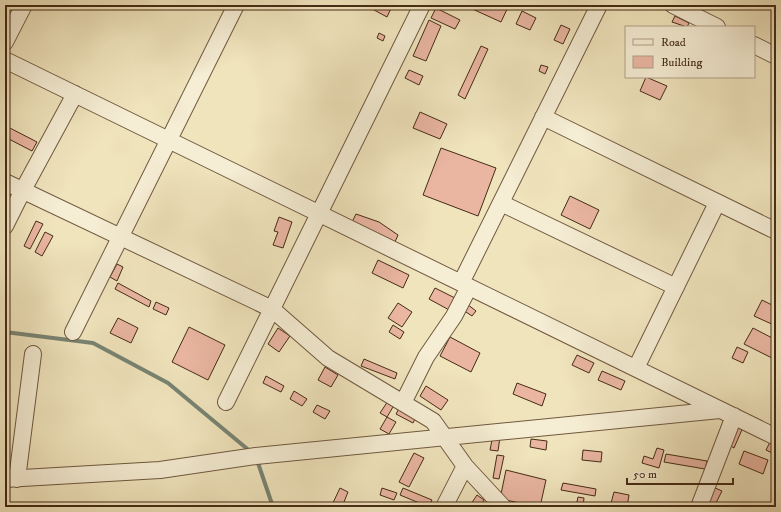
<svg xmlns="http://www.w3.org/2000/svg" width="781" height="512" viewBox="0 0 781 512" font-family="'IM FELL DW Pica',serif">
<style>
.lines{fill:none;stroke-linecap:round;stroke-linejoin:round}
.stream{stroke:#788473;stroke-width:4}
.building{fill:#eab6a2;stroke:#452b15}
.minor-casing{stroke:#70593f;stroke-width:18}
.minor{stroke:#f5edd4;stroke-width:16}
</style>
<rect width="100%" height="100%" fill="#f0e4bd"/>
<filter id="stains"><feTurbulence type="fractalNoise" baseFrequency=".005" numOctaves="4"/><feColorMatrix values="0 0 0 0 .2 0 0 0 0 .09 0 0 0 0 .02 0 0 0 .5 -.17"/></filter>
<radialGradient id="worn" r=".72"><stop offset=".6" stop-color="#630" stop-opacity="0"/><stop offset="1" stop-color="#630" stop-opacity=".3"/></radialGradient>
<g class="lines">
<path class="stream" d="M5,332L93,343L168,383L251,452
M257,460L273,507"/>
</g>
<path class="building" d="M365,5H390L392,6L387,17Z
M469,5H509L501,22L468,7Z
M436,8L460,20L455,29L431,18Z
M522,11L536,18L530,30L516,24Z
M675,16L689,23L687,27L672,22Z
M429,20L441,26L426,61L413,56Z
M561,25L570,29L563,44L554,40Z
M379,33L385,36L383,41L377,38Z
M481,46L488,49L465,99L458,95Z
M541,65L548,67L545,74L539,71Z
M409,70L423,76L419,85L405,78Z
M646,77L667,86L660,100L640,91Z
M420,112L447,124L440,139L413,128Z
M6,126L37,142L32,151L5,137Z
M441,148L496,168L478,216L423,195Z
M570,196L599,210L590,229L561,215Z
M356,214L379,222L398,235L395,242L352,222Z
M279,217L292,222L283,248L273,245L278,232L274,231Z
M36,221L43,224L30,249L24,246Z
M45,232L53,236L42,256L35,252Z
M378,260L409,275L403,288L372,273Z
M117,264L123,267L117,281L110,277Z
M118,283L151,301L149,307L115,289Z
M435,288L457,299L451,311L429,299Z
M762,300L776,307V326L754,316Z
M156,302L169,308L166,315L153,309Z
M398,303L412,312L402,327L388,318Z
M467,304L476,311L472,316L463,310Z
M118,318L138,328L131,343L110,333Z
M393,325L404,332L400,339L389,332Z
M189,327L225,345L208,380L172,362Z
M278,328L290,336L279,352L268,344Z
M753,328L776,340V360L744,344Z
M450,337L480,353L471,372L440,356Z
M737,347L748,352L743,363L732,358Z
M577,355L594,363L589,373L572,365Z
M364,359L397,373L395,379L361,366Z
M325,367L338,375L331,387L318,380Z
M602,371L625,381L621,390L598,380Z
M266,376L284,386L281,392L263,383Z
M517,383L546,394L542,406L513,394Z
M426,386L448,400L441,410L420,396Z
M294,391L307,399L302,406L290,399Z
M390,398L396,402L387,417L380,413Z
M317,405L330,411L325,419L313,412Z
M401,405L418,413L413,423L396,414Z
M387,417L396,422L389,434L380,429Z
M740,422L744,425L734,448L729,445Z
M493,435L500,437L498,451L490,450Z
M531,439L547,441L546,450L530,447Z
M770,442L776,444V455L766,450Z
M657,448L664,450L659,468L642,463L644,456L653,459Z
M583,450L602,452L601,462L582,460Z
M744,451L768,460L763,474L739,464Z
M414,453L424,458L409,487L399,482Z
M666,454L707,461L705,469L664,462Z
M497,455L504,456L499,479L493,478Z
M506,470L546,480L540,507L500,499Z
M563,483L596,489L595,496L561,490Z
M713,487L722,491L714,507L706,503Z
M340,488L348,492L342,507H331Z
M382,488L397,493L394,500L380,495Z
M403,488L432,500L429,507L400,495Z
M614,492L629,495L627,507H610Z
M477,495L484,500L480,507H469Z
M578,497L584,498L583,507H576Z"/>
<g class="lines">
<defs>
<path id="minor" d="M673,5L717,27
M5,42L24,5
M754,45L776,56
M5,60L776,437
M543,117L776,231
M5,182L272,309L328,358L433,421L465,466L503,507
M501,203L676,287
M5,226L23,190L75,94
M461,283L599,5
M73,332L236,5
M636,368L717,203
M226,402L422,5
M403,403L426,357L454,316L469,287
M5,479L160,470L256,456L720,410
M17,479L33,354
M444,507L465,466
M699,507L734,416"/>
</defs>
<use href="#minor" class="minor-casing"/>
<use href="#minor" class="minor"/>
</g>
<rect width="781" height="512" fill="none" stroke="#f0e4bd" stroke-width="20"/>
<rect x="6" y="6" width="769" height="500" fill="none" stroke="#452b15" stroke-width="2"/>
<rect x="10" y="10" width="761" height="492" fill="none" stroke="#452b15"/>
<rect x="625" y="26" width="130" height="52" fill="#f5edd4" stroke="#af9f88"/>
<rect x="633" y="39" width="20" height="6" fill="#f5edd4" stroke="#af9f88"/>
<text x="661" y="46" font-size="12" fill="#452b15">Road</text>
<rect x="633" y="56" width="20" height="12" fill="#eab6a2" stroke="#af9f88"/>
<text x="661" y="66" font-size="12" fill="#452b15">Building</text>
<path d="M627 478v6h106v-6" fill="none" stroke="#452b15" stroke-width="2"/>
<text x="633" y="478" font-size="12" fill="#452b15" stroke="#f5edd4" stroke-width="3" paint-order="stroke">50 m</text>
<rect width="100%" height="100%" filter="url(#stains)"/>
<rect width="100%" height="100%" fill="url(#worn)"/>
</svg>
